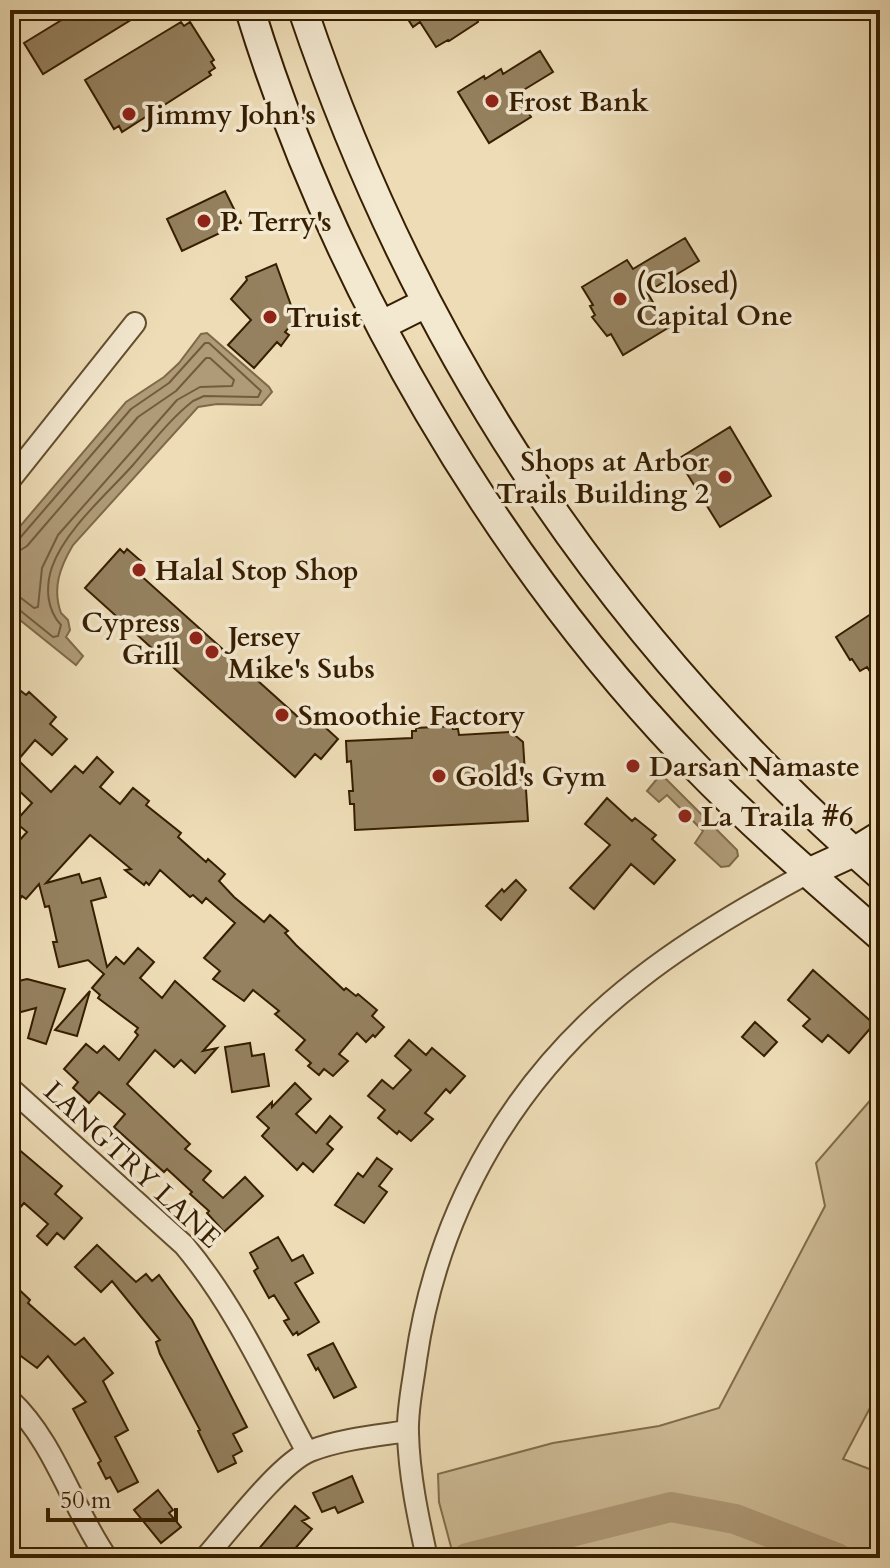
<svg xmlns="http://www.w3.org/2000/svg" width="890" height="1568" viewBox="0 0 890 1568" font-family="Cardo,serif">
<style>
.green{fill:#cebc97;stroke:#826d4c;stroke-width:2}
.water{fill:#af9b78;stroke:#7f6948;stroke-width:2}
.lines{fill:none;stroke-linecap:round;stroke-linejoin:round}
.shore{stroke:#725c3c;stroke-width:2}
.river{stroke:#af9b78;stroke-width:30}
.building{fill:#95815f;stroke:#361e00;stroke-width:2}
.street-casing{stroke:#644e2e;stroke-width:24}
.secondary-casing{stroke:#361e00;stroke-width:32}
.street{stroke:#f3e8d0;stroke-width:20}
.secondary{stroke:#f3e8d0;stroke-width:28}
.poi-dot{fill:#8f2418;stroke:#f3e8d0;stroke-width:3}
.labels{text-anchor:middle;stroke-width:7;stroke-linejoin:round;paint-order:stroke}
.poi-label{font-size:28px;font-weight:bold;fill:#361e00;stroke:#f3e8d0;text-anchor:start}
.street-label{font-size:28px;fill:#361e00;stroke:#f3e8d0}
</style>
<rect width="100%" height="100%" fill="#eddcb6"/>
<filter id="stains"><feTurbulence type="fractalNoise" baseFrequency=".0025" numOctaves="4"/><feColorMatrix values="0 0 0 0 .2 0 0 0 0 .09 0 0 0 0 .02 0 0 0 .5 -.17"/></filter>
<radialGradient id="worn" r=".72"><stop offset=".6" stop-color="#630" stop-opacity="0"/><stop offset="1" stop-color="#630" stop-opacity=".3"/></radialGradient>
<path class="green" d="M880,1089V1389L843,1459L880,1473V1558H454L439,1502L438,1474L553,1443L659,1426L719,1408L825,1206L816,1163Z"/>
<path class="water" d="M207,333L269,387L272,392L261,405L217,404L198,407L73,545C60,567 52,588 61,613L68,620L70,630L66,637L83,656L76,665L10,612V538L126,402L164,377L179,363L201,334Z
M661,774L737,850L738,856L729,866L721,867L695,843L703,831L667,795L659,802L647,791Z"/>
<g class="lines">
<path class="shore" d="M10,542L19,539L131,409L169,383L205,343H209L261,391L258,397L204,396L193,401C170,419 152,443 133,465C107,494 65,530 52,567C45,588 47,610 61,625L58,636L53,637L17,608L10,606
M10,552L19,551L27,546L138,417L176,391L206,358H210L234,380L232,386L200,387L177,400L58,535L42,568L38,607L34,608L21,598L10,596"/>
<path class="river" d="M467,1558L671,1507L735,1519L837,1558"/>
</g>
<path class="building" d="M78,10H147L43,74L24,43Z
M402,10H471L478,22L449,41L448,40L436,47L420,22L413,27Z
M181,22L184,26L190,22L214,60L211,62L215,68L209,72L211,75L122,132L119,126L114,129L85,80Z
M540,51L553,72L517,94L531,117L489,143L458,92L484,76L485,79L501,69L503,74Z
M225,191L241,223L182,251L167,219Z
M685,238L699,261L647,292L668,328L623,355L611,334L607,336L592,317L595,315L590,306L593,305L582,287L627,260L633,269Z
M276,264L296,319L285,332L289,335L281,346L277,342L254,368L228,345L251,320L231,299L247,280L246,277Z
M730,427L771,496L720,527L678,459Z
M120,549L124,553L127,549L142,562L139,565L143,569L139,574L307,725L313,719L315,722L317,720L338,739L321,759L315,754L295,777L85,588Z
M880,608V687L867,667L860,671L852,659L850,660L836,637Z
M21,691L26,695L29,692L56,717L50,724L67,739L52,755L35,740L18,760L51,792L75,766L83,773L97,757L113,772L100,787L120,804L133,788L149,801L146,805L181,833L178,837L206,862L208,859L225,874L219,881L234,897L264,922L270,915L288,931L285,933L296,945L344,990L346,988L356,996L358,994L377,1010L372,1016L384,1027L375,1037L373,1035L366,1042L357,1033L339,1054L348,1061L333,1076L324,1069L319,1075L308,1066L311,1063L296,1050L305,1040L275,1014L279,1011L253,990L244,1001L213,979L220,971L204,958L235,923L206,898L202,903L193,895L190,897L160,870L149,885L146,882L144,885L125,870L131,869L90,835L46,883L79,874L82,883L100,878L106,897L91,901L107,967L116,957L124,964L138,948L154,962L140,978L162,998L175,981L225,1026L203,1051L217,1048L195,1073L181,1060L174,1067L155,1050L127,1084L190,1144L185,1149L211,1171L203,1180L223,1198L245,1177L263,1196L224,1232L207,1213L209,1211L190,1194L192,1192L167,1169L164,1172L114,1127L125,1114L99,1092L89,1103L73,1088L78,1082L64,1069L86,1044L97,1053L104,1046L119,1060L138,1035L135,1032L138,1028L98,998L100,995L92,988L104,974L88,960L59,967L53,942H57L49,906L45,907L39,884L26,899L22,896L20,899L10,890V851L27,832L15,822L32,803L10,782V703Z
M453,726V729H458L459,735L511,732L523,742L528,821L355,830L354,804H350L349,791H353L351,761L347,762L346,741L412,738V731H416V728Z
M607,798L632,821L635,818L656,835L652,839L675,860L654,884L631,864L594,909L570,888L610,845L585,824Z
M516,880L526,890L501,920L486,906L502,889L504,892Z
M813,970L874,1024L849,1053L828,1035L822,1042L803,1026L810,1019L788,1000Z
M27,979L65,989L46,1044L28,1038L36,1008L10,1015V983Z
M90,991L77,1036L55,1030Z
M755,1022L777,1042L764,1056L742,1037Z
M409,1040L426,1055L432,1048L465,1076L450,1093L446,1089L425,1113L433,1119L411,1141L399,1131L397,1134L378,1118L385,1110L368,1096L382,1080L393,1089L411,1070L395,1056Z
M250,1043L252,1056L264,1054L269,1086L232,1092L225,1047Z
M295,1083L311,1099L296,1114L316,1133L330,1116L342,1127L327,1144L333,1149L313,1172L303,1163L297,1170L262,1136L269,1128L257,1117L272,1102V1107Z
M10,1142L62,1186L55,1194L82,1218L64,1239L57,1233L47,1245L37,1236L48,1224L24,1203L18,1210L10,1203Z
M377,1158L392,1169L379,1186L387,1192L364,1223L335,1205L358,1173L363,1177Z
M278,1237L292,1261L303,1255L313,1273L295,1283L319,1322L298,1335L297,1332L293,1335L284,1321L289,1319L274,1295L269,1298L254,1271L258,1268L250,1253Z
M97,1245L136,1282L146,1274L152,1281L159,1275L192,1320L247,1427L233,1434L242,1451L233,1456L236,1463L218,1472L198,1431L200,1430L160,1354L156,1342L160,1340L112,1281L101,1292L75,1267Z
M10,1281L30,1300L28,1303L75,1345L84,1338L113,1373L103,1381L128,1430L115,1437L138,1482L118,1492L110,1477L106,1479L98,1463L101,1461L73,1409L86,1402L48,1356L37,1368L10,1348Z
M333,1343L356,1387L334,1398L318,1368L316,1370L308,1355Z
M352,1476L363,1502L338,1513L335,1507L322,1512L313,1493Z
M158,1490L173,1510L169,1513L181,1527L161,1543L134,1510Z
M295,1506L309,1518L302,1521L312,1529L287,1558H251Z"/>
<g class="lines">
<defs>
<path id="street" d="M10,480L135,323
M10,1088L184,1245C236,1307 269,1382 307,1452
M10,1400C55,1442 72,1508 107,1558
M205,1558C228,1532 280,1463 310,1451C341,1439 375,1436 408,1431
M427,1558C418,1517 409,1475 408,1433C407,1409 413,1384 416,1360C438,1207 516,1074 639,979C691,938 750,904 808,873"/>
<path id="secondary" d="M250,10C333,281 496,560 693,764C752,825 816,880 880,936
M303,10C418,352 609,637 880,875
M382,325L426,303
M808,873L854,852L880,836"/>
</defs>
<use href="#street" class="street-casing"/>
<use href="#secondary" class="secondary-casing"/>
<use href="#street" class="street"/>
<use href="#secondary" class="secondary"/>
</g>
<g class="poi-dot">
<circle cx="492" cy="101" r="8"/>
<circle cx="129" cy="114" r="8"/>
<circle cx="204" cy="221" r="8"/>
<circle cx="620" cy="299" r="8"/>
<circle cx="270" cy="317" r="8"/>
<circle cx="725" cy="477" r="8"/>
<circle cx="139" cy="570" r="8"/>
<circle cx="196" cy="638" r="8"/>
<circle cx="212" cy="652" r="8"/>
<circle cx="282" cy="715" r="8"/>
<circle cx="633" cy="766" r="8"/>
<circle cx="439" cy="776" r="8"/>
<circle cx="685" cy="816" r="8"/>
</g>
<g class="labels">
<g class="poi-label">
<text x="508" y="111">Frost Bank</text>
<text x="145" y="124">Jimmy John's</text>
<text x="220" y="231">P. Terry's</text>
<text x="636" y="293">(Closed)<tspan x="636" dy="32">Capital One</tspan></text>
<text x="286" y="327">Truist</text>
<text x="709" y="471" text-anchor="end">Shops at Arbor<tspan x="709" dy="32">Trails Building 2</tspan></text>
<text x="155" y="580">Halal Stop Shop</text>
<text x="180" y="632" text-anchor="end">Cypress<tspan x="180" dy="32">Grill</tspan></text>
<text x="228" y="646">Jersey<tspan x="228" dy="32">Mike's Subs</tspan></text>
<text x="298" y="725">Smoothie Factory</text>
<text x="649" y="776">Darsan Namaste</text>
<text x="455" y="786">Gold's Gym</text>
<text x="701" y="826">La Traila #6</text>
</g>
<g class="street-label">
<text transform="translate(133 1164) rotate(43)" y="10">LANGTRY LANE</text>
</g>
</g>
<rect width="890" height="1568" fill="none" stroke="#eddcb6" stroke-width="40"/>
<rect x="12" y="12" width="866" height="1544" fill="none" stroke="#361e00" stroke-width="4"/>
<rect x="20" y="20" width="850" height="1528" fill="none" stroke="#361e00" stroke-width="2"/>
<path d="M48 1508v12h128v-12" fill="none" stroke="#361e00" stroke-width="4"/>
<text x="60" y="1508" font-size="24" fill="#361e00" stroke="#f3e8d0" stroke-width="6" paint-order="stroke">50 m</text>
<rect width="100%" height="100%" filter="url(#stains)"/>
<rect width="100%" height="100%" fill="url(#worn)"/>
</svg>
